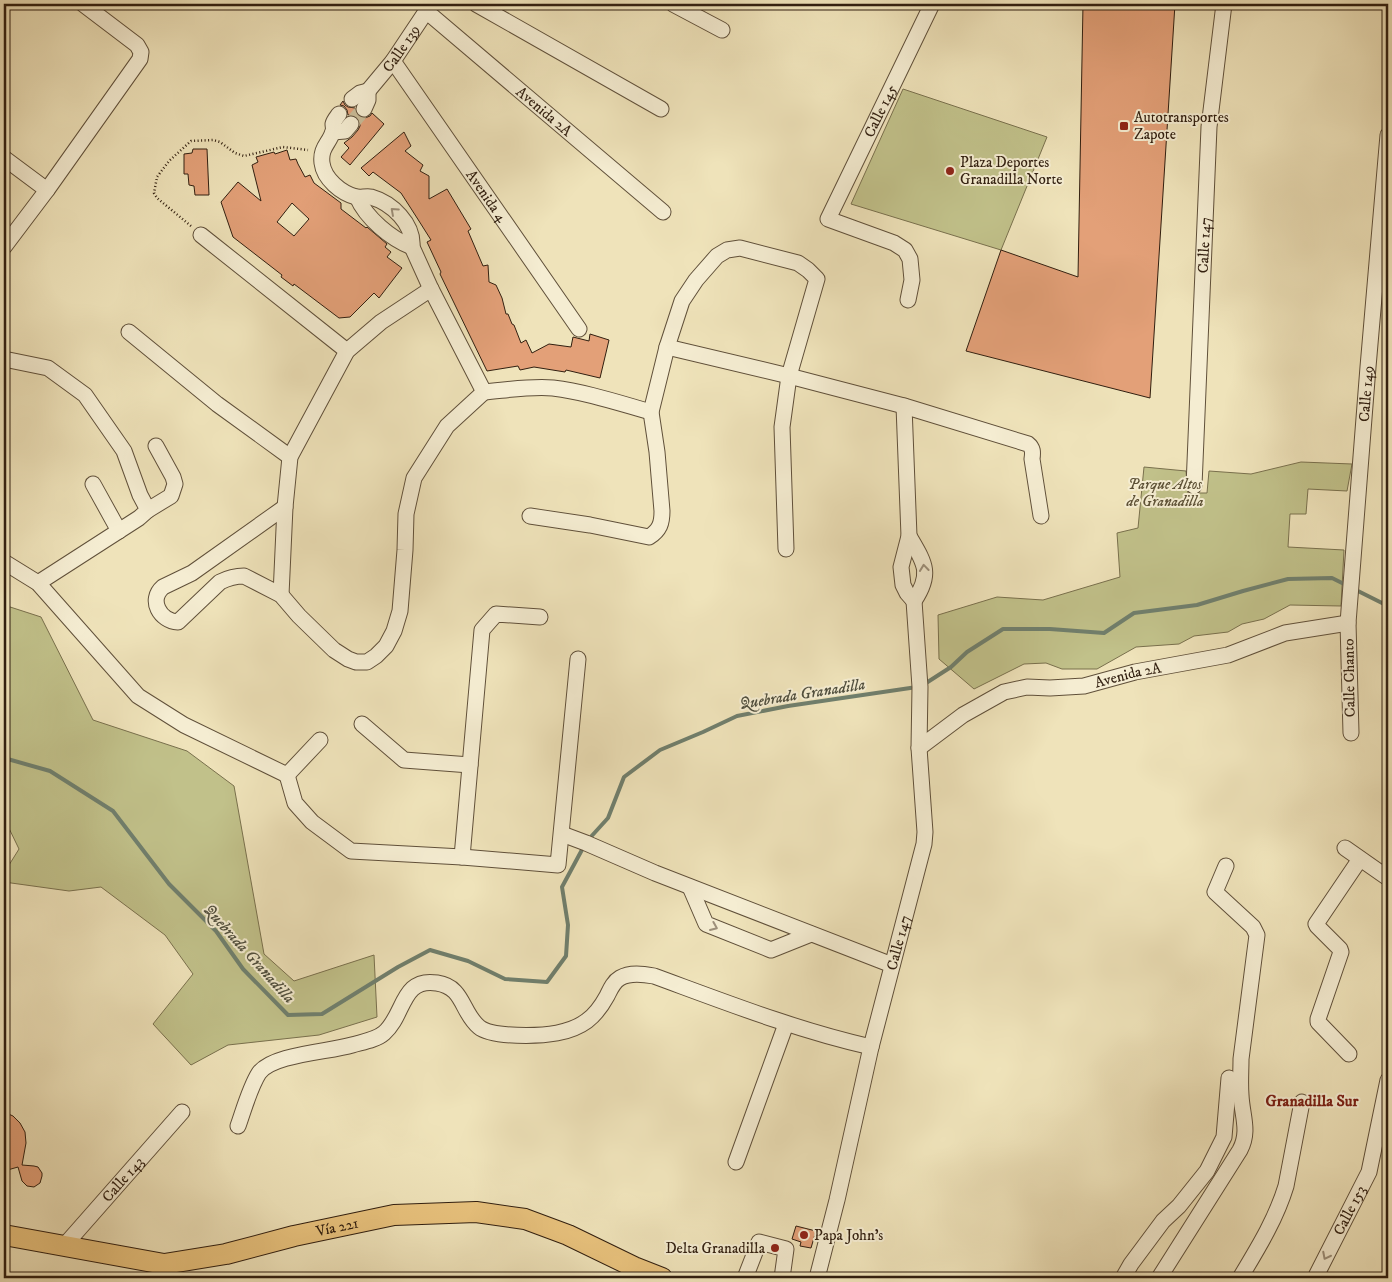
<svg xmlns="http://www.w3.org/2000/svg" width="1392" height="1282" viewBox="0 0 1392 1282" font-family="'IM FELL DW Pica',serif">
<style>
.green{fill:#c1c18a;stroke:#79704d}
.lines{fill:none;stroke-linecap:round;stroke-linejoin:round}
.stream{stroke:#707f6d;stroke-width:4}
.building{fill:#e3a078;stroke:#311f10;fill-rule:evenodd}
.minor-tunnel{stroke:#c9bc98;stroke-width:15;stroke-dasharray:15 8;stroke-linecap:butt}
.minor-casing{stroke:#60503a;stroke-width:17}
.major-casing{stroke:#311f10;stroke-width:22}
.path{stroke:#311f10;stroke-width:2.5;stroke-dasharray:1 2.5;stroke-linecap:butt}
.minor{stroke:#f5edd2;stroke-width:15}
.major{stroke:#e8c27d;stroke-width:20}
.oneway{stroke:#9d907b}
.poi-dot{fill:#8f2418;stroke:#f5edd2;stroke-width:2}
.labels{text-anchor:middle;stroke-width:4;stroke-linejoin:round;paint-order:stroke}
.street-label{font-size:15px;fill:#311f10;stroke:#f5edd2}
.poi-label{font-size:15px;fill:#311f10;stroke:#f5edd2;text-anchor:start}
.park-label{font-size:15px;font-style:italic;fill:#5c5035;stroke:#f5edd2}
.water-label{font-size:16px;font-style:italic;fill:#504f3e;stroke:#f5edd2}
.neighbourhood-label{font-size:16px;font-weight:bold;fill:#7a1f14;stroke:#f5edd2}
</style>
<rect width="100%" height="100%" fill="#efe3ba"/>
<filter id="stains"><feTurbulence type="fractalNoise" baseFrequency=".004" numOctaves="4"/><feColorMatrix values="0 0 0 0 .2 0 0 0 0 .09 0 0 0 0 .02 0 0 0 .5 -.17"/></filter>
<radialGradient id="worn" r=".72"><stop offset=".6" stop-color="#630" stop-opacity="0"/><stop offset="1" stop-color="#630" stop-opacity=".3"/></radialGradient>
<path class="green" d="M903,89L1047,137L1001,250L851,204Z
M1301,462L1352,464L1347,491L1308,489L1306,514H1290L1288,547L1344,550L1341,606L1290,605L1264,619L1242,624L1228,632L1194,636L1179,644L1136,647L1097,669H1062L1046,663L1024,664L974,689L939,659L938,615L997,597L1043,600L1120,577L1117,533L1138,528L1144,467L1186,471L1188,493H1207L1209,471L1251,474Z
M4,605L41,617L93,720L187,751L234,786L264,954L294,981L374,955L377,1017L319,1035L228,1045L191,1065L153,1024L193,974L165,935L101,887L69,891L4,882V873L19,849L4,818Z"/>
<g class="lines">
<path class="stream" d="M1354,589L1388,606
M923,685L951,667L967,652L1003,629H1050L1104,633L1134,613L1197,605L1243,591L1288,579L1332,578L1348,586
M4,758L50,771L113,811L169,884L216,931L243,969L288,1015L322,1014L398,967L430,950L468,961L505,979L547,982L566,956L568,925L562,887L584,846
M588,840L608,818L624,777L660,750L703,732L737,716L788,706L917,687"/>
</g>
<path class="building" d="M1083,4H1175L1150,398L966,351L1001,250L1078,277Z
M343,101L345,105L348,107L355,108L356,114L360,117L365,118L370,116L372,113L384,124L350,165L341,157L349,148L344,143L352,137L358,130L360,126V121L357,117L352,115H348L347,110L344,106L340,105Z
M404,132L411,146L405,151L423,165L420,171L429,176V199L447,189L471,229L468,231L483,266L488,265L489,282L496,285L502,298L506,314H508L512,324L514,325L521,343L526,340L532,353L549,344L571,347L573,337L589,341L590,334L609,340L600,378L566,370L565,372L534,367L520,370L518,366L487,371L440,274L441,272L427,242L431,240L419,221L401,193L373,172L369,176L361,168Z
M193,149H207L209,195H195L194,186L189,185L188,174H184V154L192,153Z
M287,150L290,160L296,159L298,164L305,177L310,175L314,183L341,203V209L366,228L367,227L387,244L385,247L391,252L387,257L402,268L379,298L374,293L350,317L339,318L294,284L293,286L281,277L282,275L233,237L221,202L238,182L261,201L252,165L258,162L256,157L274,152L275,154ZM292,203L309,219L294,236L277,222Z
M4,1112L13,1116L20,1123L25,1132L26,1143L22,1165L34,1166L38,1167L42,1173V1176L40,1183L34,1187L27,1186L22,1181L18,1167L4,1171Z
M796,1226L816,1231L811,1248L800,1246L801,1242L792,1239Z"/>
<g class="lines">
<path class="minor-tunnel" d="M351,124L364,109"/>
<defs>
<g id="minor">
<path d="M476,4L661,109"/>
<path d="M673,4L722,30"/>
<path id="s1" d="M426,11L663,212"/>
<path id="s2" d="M393,61L579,329"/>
<path id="s3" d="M368,91L393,61L431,4"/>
<path d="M352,99L360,93L368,91"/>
<path d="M364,109L368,100V91"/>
<path d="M339,114C337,117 334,120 333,124C333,126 334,129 333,131C330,143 320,147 322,163C324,179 341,193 356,197C361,198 366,196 371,197C392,203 414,224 412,247L431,289L484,392C507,390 530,386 553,388C586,392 619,403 651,412"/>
<path d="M333,132L345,131L351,124"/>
<path d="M4,158L47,190"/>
<path d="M357,197C366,218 391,239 412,247"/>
<path d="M201,235L347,351"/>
<path d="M4,247L47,190L140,59L141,52L137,45L83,4"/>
<path id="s4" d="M908,300L912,280L910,259L905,250L894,243L828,219L932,4"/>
<path d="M129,332L217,404L290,457"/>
<path d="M667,347L789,376L904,406L1028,444C1033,448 1033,452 1032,459L1041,516"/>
<path d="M4,359L48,368L85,395L124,451L140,495L148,510L139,518L38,583"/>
<path d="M904,406L909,536L901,567L903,585L907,593L914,601"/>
<path d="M93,484L119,531"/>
<path id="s5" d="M1194,486L1209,127L1224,4"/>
<path d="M285,507L192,573L163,587C148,600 160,621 178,622L220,582C228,578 235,576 244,576L281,595L299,616L334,650L348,659L356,662H367L376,656L386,646L394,631L400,611L405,550L406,514L414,478L447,426L484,392"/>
<path d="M148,510L171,496L175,484L173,477L156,446"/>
<path d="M530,516L590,525L649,537C660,530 662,523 662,511L657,452L651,412L667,347L682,301L696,280L717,256L727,250L740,248L798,263L808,270L817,279L789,376L782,427L786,549"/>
<path d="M909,536C924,562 933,573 914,601"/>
<path d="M4,562L38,583L138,696L184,725L287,775L320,740"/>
<path d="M281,595L285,507L290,457L347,351L381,322L431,289"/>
<path d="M362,724L404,760L470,765"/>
<path id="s6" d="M1351,733L1348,623L1368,367L1388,135"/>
<path id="s7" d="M919,748L963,715L1004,692L1027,687L1050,688L1084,686L1135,672L1228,655L1285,633L1348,623"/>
<path d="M287,775L295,803L312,822L351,851L462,857L558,865L578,659"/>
<path d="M562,834L586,843L655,873L892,965"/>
<path d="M1345,848L1388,878"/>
<path d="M462,857L482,630L496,614L540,617"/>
<path d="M690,887L706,924L771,950L811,934"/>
<path d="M1349,1054L1318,1022V1019L1341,952L1340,949L1317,926L1316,924L1360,859"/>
<path d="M238,1126C244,1109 250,1087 259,1073C273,1054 329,1052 352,1045C362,1042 376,1040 384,1033C405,1015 401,977 437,983C464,987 461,1012 479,1027C492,1038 541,1036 557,1033C582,1028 595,1018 607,996C610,990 613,982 620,978C630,972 643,974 654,976C725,1002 796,1030 871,1047"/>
<path d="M736,1162L786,1024"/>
<path id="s8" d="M64,1246L182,1112"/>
<path d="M745,1278L759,1242L786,1249L782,1278"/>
<path id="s9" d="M817,1278L837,1200L871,1047L924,844L925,832L919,748L920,687L914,601"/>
<path d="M1123,1278L1131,1264L1163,1221L1179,1206L1207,1171L1224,1137L1229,1078"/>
<path d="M1159,1278L1240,1150C1250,1131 1242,1116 1241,1095C1240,1083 1241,1071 1241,1059L1257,935L1253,927L1215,892L1226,866"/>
<path d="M1240,1278C1258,1248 1276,1219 1286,1186L1302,1102"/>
<path id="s10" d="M1315,1278L1369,1172L1388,1080"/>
</g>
<g id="major">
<path id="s11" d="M4,1235L164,1264L226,1254L294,1236L394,1215L476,1212L525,1219L568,1235L634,1267L662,1278"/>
</g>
</defs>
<use href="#minor" class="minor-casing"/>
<use href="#major" class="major-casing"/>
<path class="path" d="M191,226L157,198L154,193L157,177L169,161L191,141L213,140L220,142L235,153L244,156L283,147L308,150"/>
<use href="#minor" class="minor"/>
<use href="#major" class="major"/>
</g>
<defs><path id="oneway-chevron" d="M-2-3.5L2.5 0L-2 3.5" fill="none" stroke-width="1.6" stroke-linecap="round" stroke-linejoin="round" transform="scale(1.25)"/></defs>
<g class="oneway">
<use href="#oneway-chevron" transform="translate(394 211) rotate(-138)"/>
<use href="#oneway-chevron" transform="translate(924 568) rotate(-96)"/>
<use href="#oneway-chevron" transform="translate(714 927) rotate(23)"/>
<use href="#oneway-chevron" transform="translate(1326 1256) rotate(117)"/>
</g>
<g class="poi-dot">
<rect x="1119" y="121" width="10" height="10" rx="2.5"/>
<circle cx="950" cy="171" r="5"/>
<circle cx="804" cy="1235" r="5"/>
<circle cx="775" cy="1248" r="5"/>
</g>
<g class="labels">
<g class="street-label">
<text dy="5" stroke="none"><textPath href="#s3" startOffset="54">Calle 139</textPath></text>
<text dy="5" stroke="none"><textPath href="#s1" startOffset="155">Avenida 2A</textPath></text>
<text dy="5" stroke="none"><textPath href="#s4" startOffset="255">Calle 145</textPath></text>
<text dy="5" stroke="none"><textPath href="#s2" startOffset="164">Avenida 4</textPath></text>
<text dy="5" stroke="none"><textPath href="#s5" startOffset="241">Calle 147</textPath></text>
<text dy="5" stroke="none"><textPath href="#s6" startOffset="340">Calle 149</textPath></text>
<text dy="5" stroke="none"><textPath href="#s7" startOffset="228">Avenida 2A</textPath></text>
<text transform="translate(1349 678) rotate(-91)" y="5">Calle Chanto</text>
<text dy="5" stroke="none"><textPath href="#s9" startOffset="345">Calle 147</textPath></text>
<text dy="5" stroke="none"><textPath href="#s8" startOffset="89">Calle 143</textPath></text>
<text dy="5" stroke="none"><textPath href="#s10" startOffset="76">Calle 153</textPath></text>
<text dy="5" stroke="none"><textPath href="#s11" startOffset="340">Vía 221</textPath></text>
</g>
<g class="poi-label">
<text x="1134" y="122">Autotransportes<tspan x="1134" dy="17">Zapote</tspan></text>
<text x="960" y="167">Plaza Deportes<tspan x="960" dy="17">Granadilla Norte</tspan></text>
<text x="814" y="1240">Papa John's</text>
<text x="765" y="1253" text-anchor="end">Delta Granadilla</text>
</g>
<g class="park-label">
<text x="1165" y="489">Parque Altos<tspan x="1165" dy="17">de Granadilla</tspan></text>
</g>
<g class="water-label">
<text transform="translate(802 693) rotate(-9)" y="6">Quebrada Granadilla</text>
<text transform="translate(250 953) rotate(48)" y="6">Quebrada Granadilla</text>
</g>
<g class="neighbourhood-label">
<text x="1312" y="1106">Granadilla Sur</text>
</g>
</g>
<rect width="1392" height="1282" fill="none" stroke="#efe3ba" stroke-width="20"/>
<rect x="5" y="5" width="1382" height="1272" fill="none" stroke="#311f10" stroke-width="2.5"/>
<rect x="10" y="10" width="1372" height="1262" fill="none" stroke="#311f10"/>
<rect width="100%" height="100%" filter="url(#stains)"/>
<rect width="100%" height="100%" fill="url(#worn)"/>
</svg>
